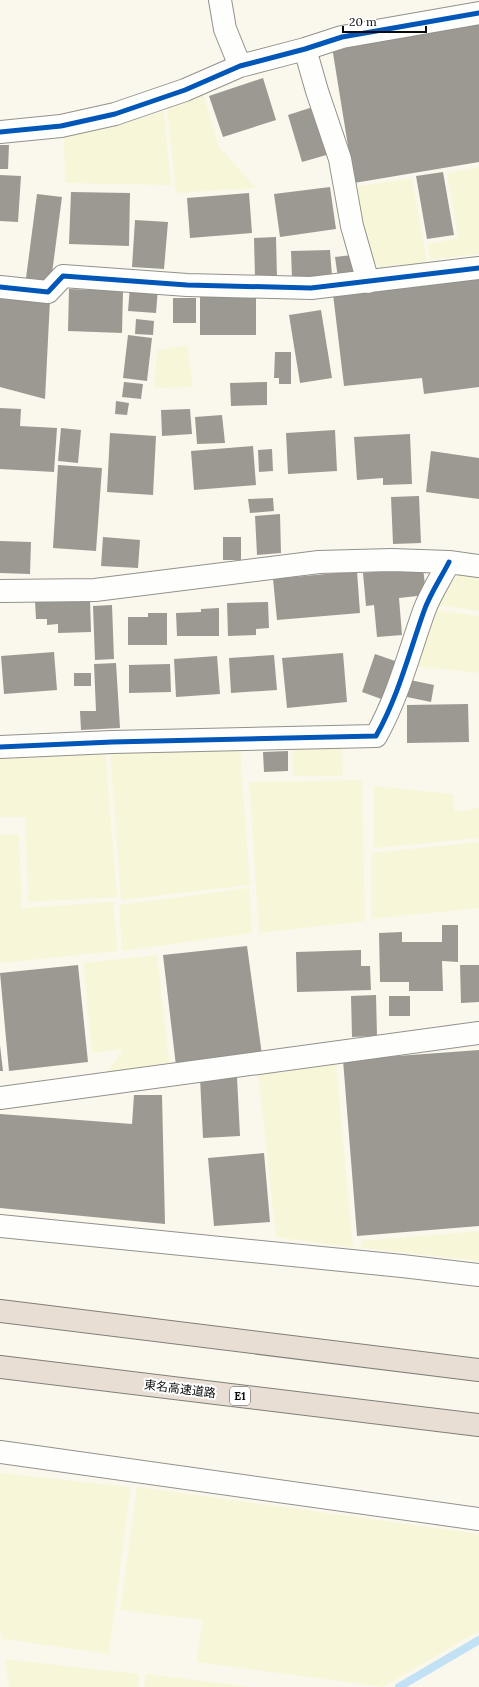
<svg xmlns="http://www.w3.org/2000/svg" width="479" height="1687" viewBox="0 0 479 1687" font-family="Lora,'Noto Sans JP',serif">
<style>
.farmland{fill:#f8f6d8}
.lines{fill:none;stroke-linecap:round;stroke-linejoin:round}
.stream{stroke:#c2e1f5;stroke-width:8}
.building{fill:#9c9993}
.minor-casing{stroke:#92918c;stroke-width:24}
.motorway-casing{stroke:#7f7e7a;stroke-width:24}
.minor{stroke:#fefefc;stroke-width:22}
.motorway{stroke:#e9ded3;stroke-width:22}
.cycleway-casing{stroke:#fff;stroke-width:8}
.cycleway{stroke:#0057b8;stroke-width:5}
.labels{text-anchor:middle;stroke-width:4;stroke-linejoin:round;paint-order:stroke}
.shield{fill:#fff;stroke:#545454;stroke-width:1}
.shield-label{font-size:11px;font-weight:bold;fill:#0a0a0a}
.street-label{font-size:12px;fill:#0a0a0a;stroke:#fff}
</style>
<rect width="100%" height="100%" fill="#faf8ed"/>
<path class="farmland" d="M203,92L218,145L256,188L176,193L167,108Z
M164,111L171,185L65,183L64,133L112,127Z
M479,167V254L430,260L427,244L458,238L447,173Z
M412,178L427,262L380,267L367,255L354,187Z
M187,345L193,387L154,388L157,350Z
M457,575L479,577V611L437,605Z
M434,610L479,616V673L413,666Z
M292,744H342L343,776H293Z
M240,748L250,885L121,900L110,749Z
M105,749L117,897L28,902L25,817H0V756Z
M362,780L365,921L259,933L249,782Z
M374,786L453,794L455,812L479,808V838L374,848Z
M19,834L22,908L113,902L118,951L0,963V835Z
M479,842V908L371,919V853Z
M249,888L252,933L122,951L119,905Z
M157,955L170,1068L104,1077L123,1049L92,1053L83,963Z
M336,1064L353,1248L276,1237L258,1072Z
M479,1231V1261L362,1248L361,1241Z
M0,1473L131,1487L109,1654L2,1639L0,1630Z
M137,1487L479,1534V1631L383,1687L197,1662L202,1620L120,1610Z
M5,1659L139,1674L138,1687H9Z
M146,1674L251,1687H144Z"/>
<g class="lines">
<path class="stream" d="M399,1687L479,1640"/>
</g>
<path class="building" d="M479,23V162L354,183L332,47Z
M263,78L276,120L223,137L209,96Z
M316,106L330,154L302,162L288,115Z
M0,145H9L8,169H0Z
M443,172L454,235L427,239L416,176Z
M0,175L21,176L18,222L0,221Z
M330,187L336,229L280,237L274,194Z
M71,192L130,193L129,246L69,244Z
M249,193L252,233L190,238L187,198Z
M37,194L62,197L51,281L26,278Z
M135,220L168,222L164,269L132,267Z
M276,237L277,278H255L254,238Z
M330,250L332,276L292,278L291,251Z
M352,255L355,276L338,278L335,257Z
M479,277V387L424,394L422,378L344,386L333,294Z
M130,286L158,288L156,313L128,311Z
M69,289L123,291L122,333L68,331Z
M0,294L50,300L45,399L0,387Z
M200,294H256V335H200Z
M173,298H196V323H173Z
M321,310L332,378L300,383L289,315Z
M136,319L154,321L153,335L135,334Z
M128,335L152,338L147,381L123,378Z
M275,352H291V384H279V378H274Z
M124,382L143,384L141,399L122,397Z
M267,382V405L231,406L230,383Z
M116,401L129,403L127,415L115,414Z
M0,408L21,409L20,426L57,428L54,472L0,469Z
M190,409L192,434L162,436L161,410Z
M222,415L225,443L197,444L195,417Z
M61,428L81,430L78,463L58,461Z
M335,430L337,471L288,474L286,433Z
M110,433L156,436L153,495L107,492Z
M410,434L412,484L383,485V478L357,480L354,437Z
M253,446L256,485L194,490L191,451Z
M272,449L273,471L259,472L258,450Z
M431,451L479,458V499L426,492Z
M58,465L102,468L96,551L53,548Z
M419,496L421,543L393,544L391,497Z
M273,498L274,511L250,513L248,499Z
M280,514L281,553L257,555L255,516Z
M103,537L140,540L138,568L101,566Z
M223,537H241V560H223Z
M0,541L31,542L30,574L0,573Z
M423,567L426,595L399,598L402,635L377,637L374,605L366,606L363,573Z
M357,571L360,613L277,620L273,579Z
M90,600L91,632L58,633V624L47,625V619H36L35,601Z
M268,602L269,628L256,629V635L228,636L227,603Z
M112,605L114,659L95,660L93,606Z
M219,608V636H177L176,613L201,612V609Z
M148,613H167V645H128V617H148Z
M54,652L57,690L4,694L1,656Z
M343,653L347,702L287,708L282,658Z
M375,654L398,662L384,700L362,692Z
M274,655L277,690L231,693L229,658Z
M217,656L220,694L176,697L174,659Z
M116,663L120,728L81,730L80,711H96L94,664Z
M170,664L171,692L129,693V665Z
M74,673H91V686H74Z
M410,680L434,685L431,702L407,697Z
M468,704L469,742L407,743V705Z
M288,751V771L264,772L263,752Z
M442,925H458V962L442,961L443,991H409V982H380L379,933L402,932V942H442Z
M247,946L262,1055L176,1066L163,955Z
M361,950V966H370L371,990L297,992L296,952Z
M78,965L88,1062L9,1071L0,973Z
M460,965H479V1002L461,1003Z
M376,995L377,1036L352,1037L351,996Z
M389,996H410V1016H389Z
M0,1045L3,1071H0Z
M479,1050V1226L357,1236L343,1060Z
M237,1077L240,1136L203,1138L200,1078Z
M134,1095H162L165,1224L0,1208V1114L132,1124Z
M264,1153L270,1222L214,1226L208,1158Z"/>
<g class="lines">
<defs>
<path id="minor" d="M220,0L225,29L240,66
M305,49L317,91L340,159L352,226L368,282
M0,132L61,126L115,114L185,90L240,66L305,49L342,37L479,13
M0,287L48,292L63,276L187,285L311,288L479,268
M0,591L95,590L319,562L392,560L449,562L479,566
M0,747L112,742L376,736C398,697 409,653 424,611C430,594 441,578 449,562
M0,1098L479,1033
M0,1226L402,1266L479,1275
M0,1452L479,1519"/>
<path id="motorway" d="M0,1311L479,1370
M0,1367L479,1425"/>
</defs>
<use href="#minor" class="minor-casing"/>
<use href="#motorway" class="motorway-casing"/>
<use href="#minor" class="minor"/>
<use href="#motorway" class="motorway"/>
<defs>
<path id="cycleway" d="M0,132L61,126L115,114L185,90L240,66L305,49L342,37L479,13
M0,287L48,292L63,276L187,285L311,288L479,268
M0,747L112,742L376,736C398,697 409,653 424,611C430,594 441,578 449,562"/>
</defs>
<use href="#cycleway" class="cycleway-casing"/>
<use href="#cycleway" class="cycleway"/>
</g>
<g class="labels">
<rect class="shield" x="230" y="1387" width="20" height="18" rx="3"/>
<g class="shield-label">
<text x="240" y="1400">E1</text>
</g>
<g class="street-label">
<text transform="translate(180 1389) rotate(7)" y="4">東名高速道路</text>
</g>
</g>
<path d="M343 26v6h83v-6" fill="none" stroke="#0a0a0a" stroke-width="2"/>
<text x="349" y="26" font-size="12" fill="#0a0a0a" stroke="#ffffff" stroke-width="3" paint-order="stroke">20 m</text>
</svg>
